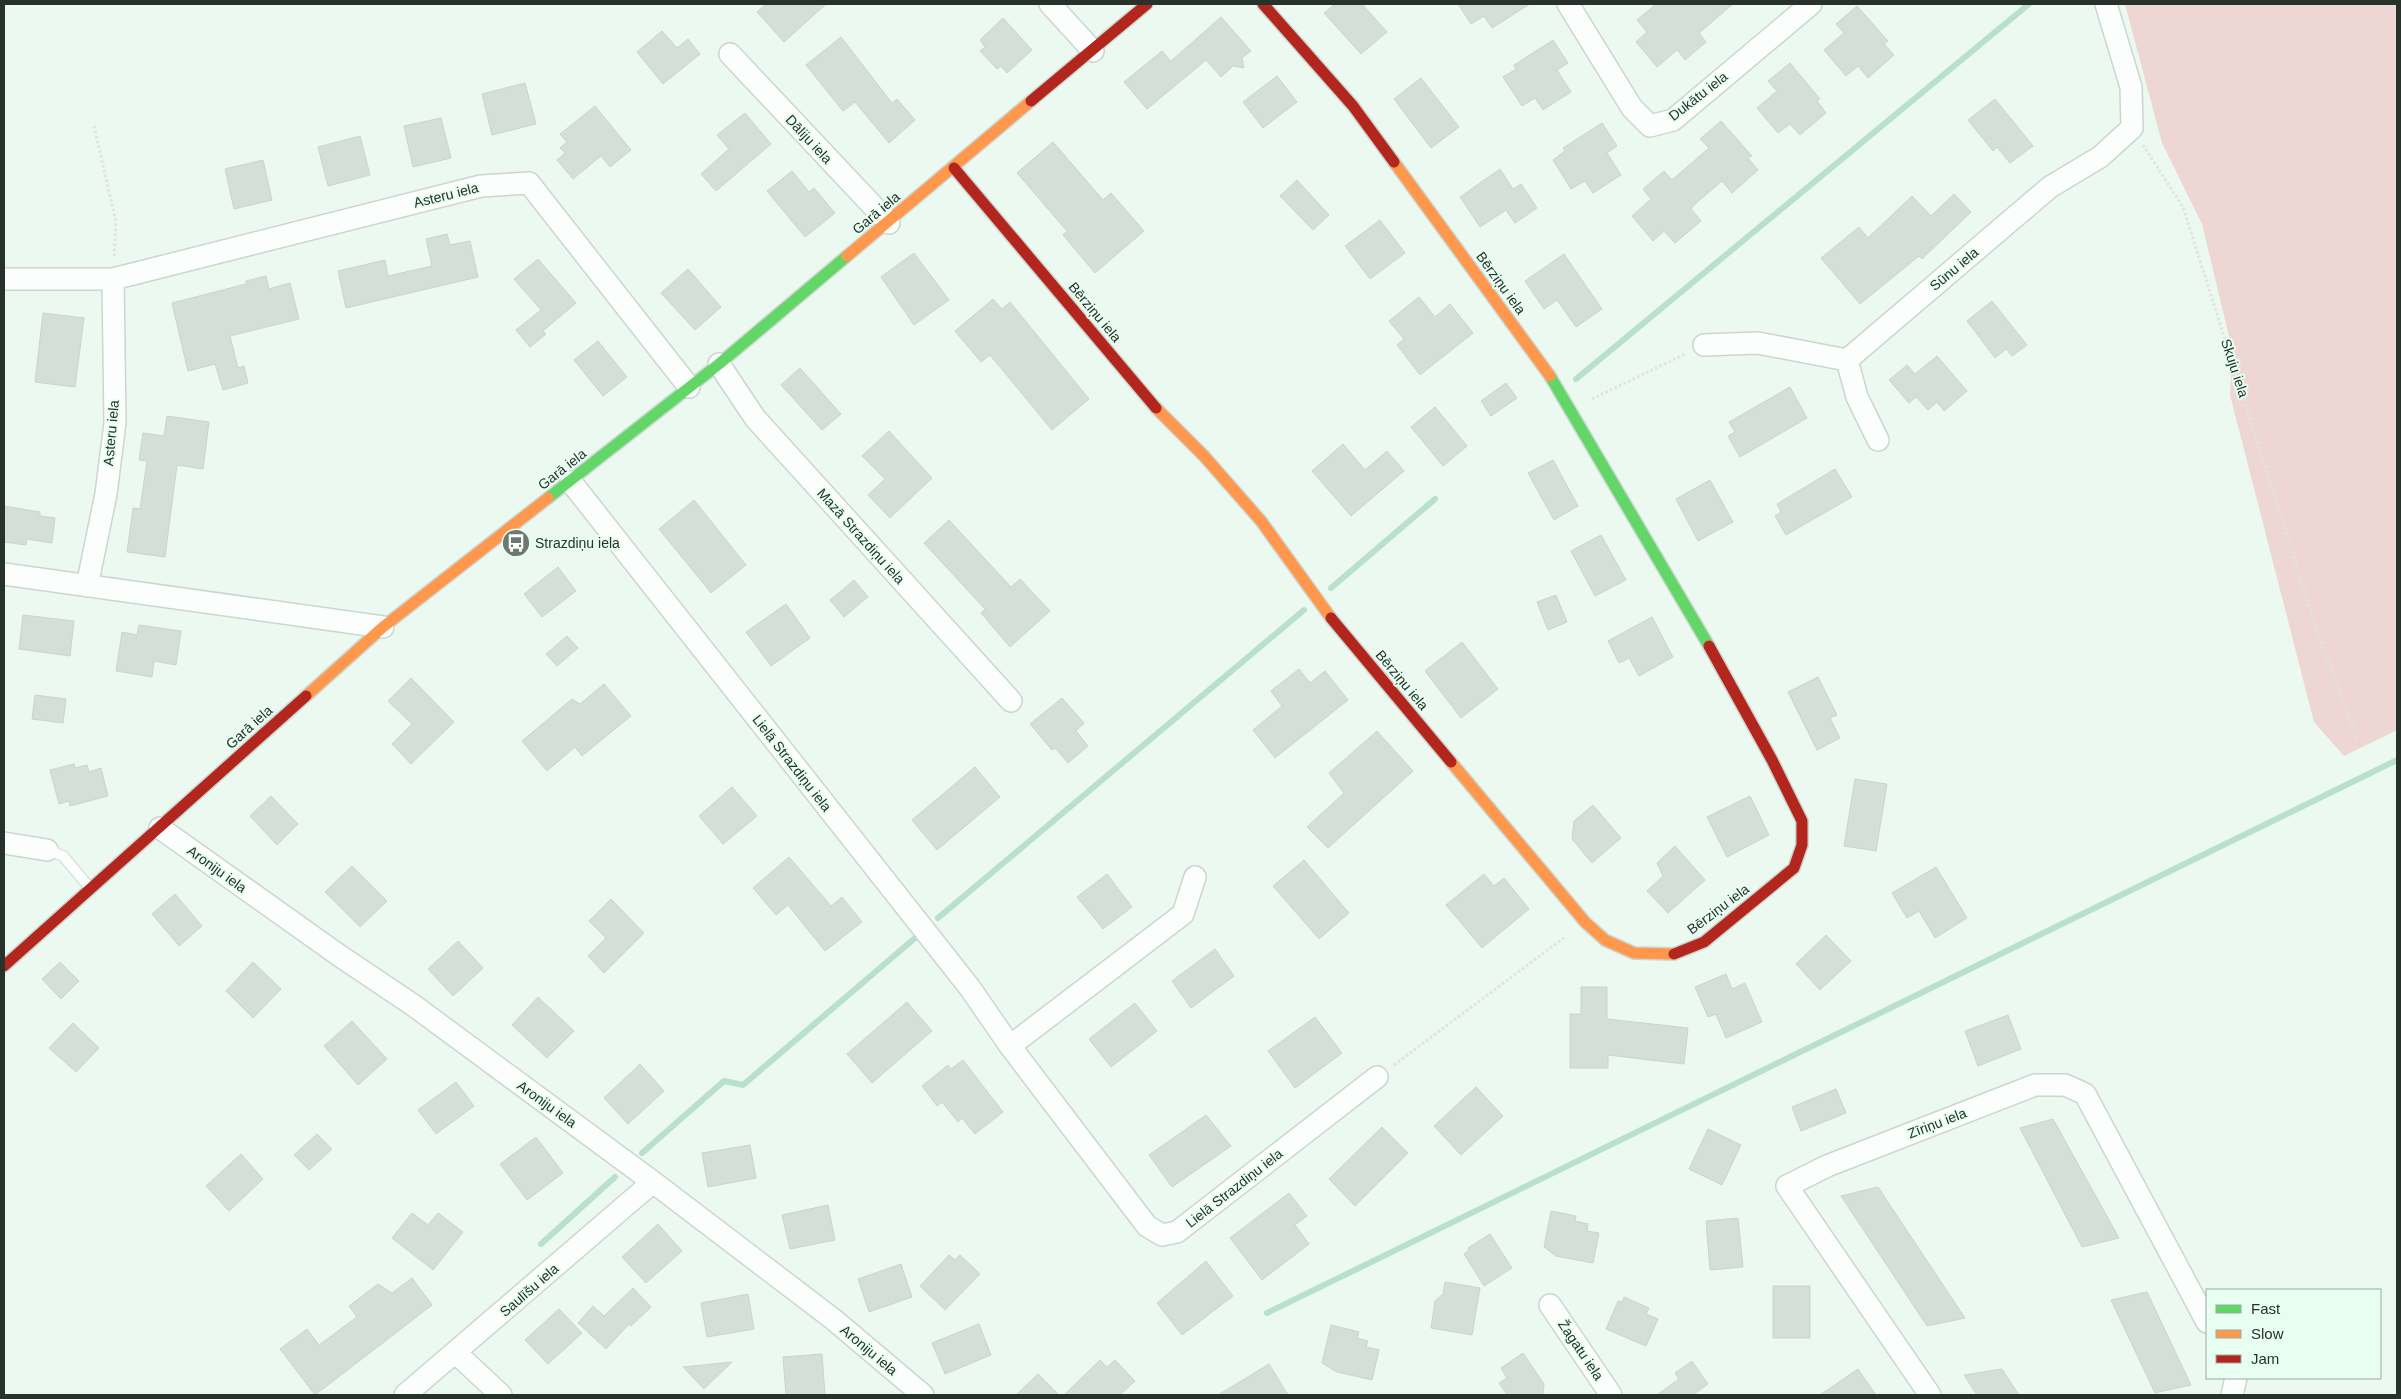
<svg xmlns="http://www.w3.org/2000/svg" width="2401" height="1399" viewBox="0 0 2401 1399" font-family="Arial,sans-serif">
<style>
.green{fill:#eed6d4}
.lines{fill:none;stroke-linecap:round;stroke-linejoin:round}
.stream{stroke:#b8e0ca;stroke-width:6}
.building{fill:#d4dfd8;stroke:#c9d4cd}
.lane-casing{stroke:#cbd6cf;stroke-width:12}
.street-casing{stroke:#cbd6cf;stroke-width:24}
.fast-casing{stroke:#cbd6cf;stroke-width:14}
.slow-casing{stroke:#cbd6cf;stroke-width:14}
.jam-casing{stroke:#cbd6cf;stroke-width:14}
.path{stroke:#dfe3e1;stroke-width:3;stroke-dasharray:2.5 2.5;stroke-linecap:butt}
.lane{stroke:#fcfefd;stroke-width:10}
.street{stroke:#fcfefd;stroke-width:21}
.fast{stroke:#63d668;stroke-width:11}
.slow{stroke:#ff974d;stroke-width:11}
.jam{stroke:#b3261e;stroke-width:11}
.labels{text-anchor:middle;stroke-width:4;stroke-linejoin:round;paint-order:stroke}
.street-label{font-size:14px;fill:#27322b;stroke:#e7fef0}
.poi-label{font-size:14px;fill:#27322b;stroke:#e7fef0;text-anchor:start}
</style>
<rect width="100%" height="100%" fill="#ecf9f1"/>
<path class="green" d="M2125,4H2397V730L2344,756L2314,722L2230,395L2232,349L2202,224L2162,143Z"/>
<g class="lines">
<path class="stream" d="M1576,379L2029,4
M1331,588L1435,499
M938,918L1304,610
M642,1153L724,1081L743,1085L915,938
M541,1244L615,1177
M1267,1313L2397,760"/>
</g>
<path class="building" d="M766,4H826L784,42L757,12Z
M1335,4H1362L1387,32L1361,54L1324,13Z
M1458,4H1530L1492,28L1484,16L1471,24Z
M1656,4H1733L1699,33L1706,42L1685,60L1677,50L1657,67L1636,42L1647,32L1637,20Z
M1857,6L1888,41L1884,44L1894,55L1868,78L1858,66L1846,76L1824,50L1844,33L1836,24Z
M1221,17L1251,51L1242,58L1244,68L1233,66L1221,77L1206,60L1147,109L1124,82L1162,51L1171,61Z
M1003,18L1032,50L1007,73L1001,66L997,69L980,51L985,47L980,40Z
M662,31L677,48L688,39L700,54L663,84L637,52Z
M841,37L892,103L897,99L915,120L889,143L855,102L843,111L806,65Z
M1553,40L1568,63L1557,70L1571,92L1543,110L1535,98L1522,106L1503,77L1516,69L1514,65Z
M1790,63L1820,99L1817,101L1826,113L1800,135L1790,124L1778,133L1757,108L1777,91L1768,81Z
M1277,76L1297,102L1263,128L1243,102Z
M1421,78L1459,127L1431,148L1394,99Z
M525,83L536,124L492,135L482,94Z
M1995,99L2033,146L2010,163L1997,147L1993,151L1968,120Z
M595,106L631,150L610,167L601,156L573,179L557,160L565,153L560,148L567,142L560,134Z
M745,113L771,144L716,191L701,174L729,149L717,135Z
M441,118L451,158L413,167L404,126Z
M1721,121L1752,156L1748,158L1758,170L1732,193L1722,181L1694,205L1691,209L1701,221L1675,243L1664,231L1653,241L1632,216L1651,199L1643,189L1664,171L1672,180L1709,148L1700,139Z
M1602,123L1617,146L1607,153L1621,175L1593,193L1585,181L1571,189L1553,160L1565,151L1563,148Z
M360,136L370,175L328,186L318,147Z
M1053,142L1103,200L1111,193L1144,231L1095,273L1063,235L1067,231L1017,173Z
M263,160L272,200L234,209L225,169Z
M1500,169L1513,189L1521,184L1537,208L1515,223L1506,210L1480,227L1460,197Z
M792,171L809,192L814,188L835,213L805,237L767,191Z
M1297,180L1329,215L1313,230L1280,196Z
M1954,194L1971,212L1922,259L1919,256L1860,304L1821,258L1859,227L1868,238L1912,196L1931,216Z
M1380,220L1405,253L1370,279L1345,246Z
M447,234L450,245L470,241L478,277L346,308L338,271L385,260L388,276L432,266L426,239Z
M914,253L949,300L914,325L881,277Z
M1564,254L1602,309L1576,327L1557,300L1544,309L1525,281Z
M538,259L576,303L543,331L546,334L530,347L516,330L541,310L514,279Z
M688,269L721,307L695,330L661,293Z
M266,276L269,289L290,283L299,319L230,336L238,368L244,366L248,383L223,390L215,364L188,371L172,303L246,284V281Z
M1419,297L1435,317L1450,304L1473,333L1420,375L1397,345L1404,339L1389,321Z
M993,299L1002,309L1010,302L1089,399L1052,430L990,355L981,362L955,331Z
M1992,301L2027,345L2012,356L2006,349L1995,358L1967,321Z
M43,313L84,318L75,387L35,382Z
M598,341L627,377L603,396L574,360Z
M1937,356L1967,391L1944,411L1937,402L1928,410L1916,397L1909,403L1889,380L1907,365L1915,374Z
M800,368L841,414L822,430L781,385Z
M1506,383L1517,398L1491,416L1481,401Z
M1790,387L1807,418L1740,457L1728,436L1735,432L1729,422Z
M1435,407L1467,446L1443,466L1411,427Z
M167,416L209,422L203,469L177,465L165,557L127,552L133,508L140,509L147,461L139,460L143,433L164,436Z
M889,431L932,478L890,518L868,495L885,479L862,456Z
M1343,444L1365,470L1387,451L1404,471L1351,516L1312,471Z
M1553,460L1578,506L1554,520L1528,473Z
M1835,469L1852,497L1786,535L1775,516L1781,512L1777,504Z
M1710,480L1733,522L1698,541L1676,499Z
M694,500L746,565L711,593L659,529Z
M4,506L40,512V516L55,518L52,543L27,539L26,545L4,542Z
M949,520L1011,587L1020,579L1050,611L1010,647L981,613L985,609L924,543Z
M1601,535L1626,580L1595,596L1571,551Z
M558,567L576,591L542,617L524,594Z
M854,580L868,597L844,617L830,600Z
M1556,595L1567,622L1548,630L1537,602Z
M786,604L810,638L771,666L746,632Z
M23,615L74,621L70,656L19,649Z
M1652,617L1673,657L1639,676L1629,658L1619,663L1608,641Z
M139,625L181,631L176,665L154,661L152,677L116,671L122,632L137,635Z
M567,636L578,648L557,666L546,654Z
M1462,642L1498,689L1461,718L1425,671Z
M1299,669L1310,683L1325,671L1348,700L1275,758L1253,730L1282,706L1271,691Z
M1818,677L1837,715L1830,718L1840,738L1817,750L1788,692Z
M411,678L454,722L411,764L392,744L412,724L388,701Z
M604,684L631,716L582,756L575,747L547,771L522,741L572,699L580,704Z
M35,695L66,699L63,723L32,719Z
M1062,698L1084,723L1076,731L1088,746L1068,763L1055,748L1052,750L1030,724Z
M1377,731L1413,771L1328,848L1307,827L1344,793L1329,773Z
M74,764L75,768L87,765L89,772L101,768L108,796L70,806L69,801L59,804L50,770Z
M975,767L1000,797L937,850L912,820Z
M1855,779L1887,784L1876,851L1844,846Z
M732,787L757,816L723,844L699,816Z
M271,796L298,824L277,845L250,816Z
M1750,796L1769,835L1727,857L1707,817Z
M1593,805L1621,838L1592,863L1572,839L1574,821Z
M1675,846L1705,880L1668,913L1647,891L1663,876L1657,863Z
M789,857L831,906L842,897L862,922L825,951L788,905L776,915L753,888Z
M1304,860L1349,913L1319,939L1273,886Z
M352,866L387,901L360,927L325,892Z
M1936,867L1967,918L1935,938L1919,911L1907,918L1892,893Z
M1107,874L1132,907L1103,929L1077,897Z
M1484,874L1494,886L1504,878L1529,909L1482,948L1446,905Z
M175,894L202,926L179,946L152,914Z
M611,899L644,933L604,973L588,956L606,938L589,921Z
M1826,935L1851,961L1820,990L1796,964Z
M458,941L483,968L453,996L428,969Z
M1215,949L1234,976L1191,1008L1172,981Z
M60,962L79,981L61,999L42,979Z
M253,962L281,989L253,1018L226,991Z
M1726,974L1732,989L1745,983L1762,1022L1726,1038L1716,1014L1708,1017L1695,987Z
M1581,987H1607V1019L1688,1028L1684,1064L1608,1055V1068H1570V1014H1581Z
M538,997L574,1031L547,1058L512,1025Z
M907,1002L932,1031L872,1083L847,1054Z
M1135,1003L1157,1031L1111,1067L1089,1039Z
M2008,1015L2021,1049L1978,1066L1965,1031Z
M1315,1017L1342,1053L1295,1088L1268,1051Z
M352,1021L387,1059L358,1085L324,1046Z
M73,1023L99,1048L76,1072L49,1048Z
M963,1060L1003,1112L975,1134L962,1118L958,1122L942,1102L937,1106L922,1086L948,1065L951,1069Z
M640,1064L664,1091L628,1124L604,1098Z
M456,1082L474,1106L436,1134L418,1110Z
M1476,1087L1503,1116L1461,1155L1434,1126Z
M1836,1089L1846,1113L1801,1131L1792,1107Z
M1206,1115L1231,1146L1172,1187L1149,1155Z
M2053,1119L2119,1238L2082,1247L2020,1128Z
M1382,1127L1408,1153L1355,1206L1329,1179Z
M1708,1129L1741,1145L1722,1185L1689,1169Z
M317,1134L332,1149L309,1170L294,1155Z
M536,1137L563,1173L527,1200L500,1164Z
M750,1145L756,1178L708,1187L702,1153Z
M241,1154L263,1179L229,1211L206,1186Z
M1878,1187L1965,1318L1927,1326L1841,1196Z
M1289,1193L1307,1216L1295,1225L1309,1244L1262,1280L1230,1238Z
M828,1205L835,1240L790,1249L782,1215Z
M1551,1211L1576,1216L1575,1221L1588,1224L1587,1231L1599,1233L1593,1263L1556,1256L1544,1247Z
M412,1213L428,1225L438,1213L463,1232L433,1270L392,1238Z
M1738,1218L1743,1267L1710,1270L1706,1221Z
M658,1224L682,1251L646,1283L622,1257Z
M1490,1234L1512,1268L1484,1286L1464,1254L1469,1250L1468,1248Z
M949,1255L955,1260L960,1255L980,1274L945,1310L920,1286Z
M1206,1261L1233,1296L1182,1335L1157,1303Z
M901,1264L912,1297L869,1312L858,1279Z
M412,1278L432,1305L315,1395L280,1349L307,1329L319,1345L357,1317L349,1306L378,1284L392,1293Z
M1445,1282L1480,1288L1472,1335L1431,1328L1435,1301L1443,1294Z
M1773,1286H1810V1338H1773Z
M633,1288L651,1307L631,1326L629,1324L606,1349L578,1323L593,1306L604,1316Z
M2147,1292L2191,1385L2155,1393L2111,1300Z
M748,1294L754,1329L707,1337L701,1303Z
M1624,1297L1649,1308L1646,1314L1658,1319L1646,1346L1606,1329L1618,1301L1622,1302Z
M559,1309L582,1333L548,1364L525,1340Z
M979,1324L991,1355L945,1374L932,1343Z
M1331,1325L1359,1332L1357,1338L1368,1341L1366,1347L1379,1350L1372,1380L1337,1372L1322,1363Z
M1523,1353L1544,1384L1543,1395H1507L1499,1383L1507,1378L1501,1368Z
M822,1354L825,1395H786L783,1357Z
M1100,1360L1107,1367L1115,1360L1135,1381L1120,1395H1064Z
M1692,1361L1708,1384L1693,1395H1657L1679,1379L1675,1373Z
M732,1362L704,1389L683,1367Z
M1269,1364L1288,1395H1218Z
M1858,1369L1876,1395H1820Z
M2002,1369L2019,1395H1977L1964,1375Z
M1038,1374L1059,1395H1016Z"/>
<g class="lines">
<defs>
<path id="lane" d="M47,850L63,856L90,888"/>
<path id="street" d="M1050,4L1093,51
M1568,4L1632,108L1650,126L1673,120L1811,4
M730,54L889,223
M4,279H113L481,186L529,183L689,387
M1704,345L1758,343L1847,360
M719,364L755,418L1011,701
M1878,440L1857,397L1847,360L2050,187L2100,157L2132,128L2131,87L2106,4
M571,482L970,988L1010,1046L1147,1226L1162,1235L1177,1232L1377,1077
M4,574L383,627
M87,586L106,494L115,423L113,279
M160,828L340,956L413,1005L653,1182L833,1319L923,1395
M4,843L47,850
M1010,1046L1183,914L1195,877
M1550,1305L1611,1395
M456,1353L501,1395
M405,1395L653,1182
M1930,1395L1787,1186L1827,1166L2035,1085H2065L2085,1094L2207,1322
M2232,1395L2236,1378"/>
<path id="fast" d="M1550,376L1709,646
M548,498L719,364L847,256"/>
<path id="slow" d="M1394,162L1550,376
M847,256L1031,101
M1156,408L1204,456L1261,521L1331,618
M306,696L383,627L548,498
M1451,762L1585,922L1605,940L1634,953L1674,954"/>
<path id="jam" d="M1263,4L1353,106L1394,162
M1031,101L1147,4
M954,168L1156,408
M1331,618L1451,762
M1674,954L1704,942L1794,868L1802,845V821L1772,760L1709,646
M4,966L306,696"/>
</defs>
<use href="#lane" class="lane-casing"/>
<use href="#street" class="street-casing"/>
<use href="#fast" class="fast-casing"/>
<use href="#slow" class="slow-casing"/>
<use href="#jam" class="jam-casing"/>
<path class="path" d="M94,126L116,222L114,258
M2143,145L2183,207L2316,627L2357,739
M1592,399L1685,354
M1394,1065L1565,937"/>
<use href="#lane" class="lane"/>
<use href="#street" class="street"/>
<use href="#fast" class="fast"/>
<use href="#slow" class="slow"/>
<use href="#jam" class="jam"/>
</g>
<defs>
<symbol id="bus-disc" viewBox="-11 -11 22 22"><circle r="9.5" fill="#6c7870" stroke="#e7fef0"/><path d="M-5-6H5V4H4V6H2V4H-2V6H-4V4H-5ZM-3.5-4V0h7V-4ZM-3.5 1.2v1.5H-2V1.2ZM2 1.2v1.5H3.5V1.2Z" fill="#fff"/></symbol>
</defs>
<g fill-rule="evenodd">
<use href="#bus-disc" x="500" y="527" width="32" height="32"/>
</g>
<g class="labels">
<g class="street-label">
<text transform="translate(1698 96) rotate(-38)" y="5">Dukātu iela</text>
<text transform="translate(809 139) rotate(47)" y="5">Dāliju iela</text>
<text transform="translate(446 195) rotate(-14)" y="5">Asteru iela</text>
<text transform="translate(876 213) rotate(-40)" y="5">Garā iela</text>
<text transform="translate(1954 269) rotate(-40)" y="5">Sūnu iela</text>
<text transform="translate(1501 283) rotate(54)" y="5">Bērziņu iela</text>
<text transform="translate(1095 312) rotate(50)" y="5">Bērziņu iela</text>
<text transform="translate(2235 368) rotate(72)" y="5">Skuju iela</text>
<text transform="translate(111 433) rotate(-85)" y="5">Asteru iela</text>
<text transform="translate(562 469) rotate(-38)" y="5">Garā iela</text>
<text transform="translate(861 536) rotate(48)" y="5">Mazā Strazdiņu iela</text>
<text transform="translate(1402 680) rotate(50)" y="5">Bērziņu iela</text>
<text transform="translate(249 727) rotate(-42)" y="5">Garā iela</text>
<text transform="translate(792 763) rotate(52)" y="5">Lielā Strazdiņu iela</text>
<text transform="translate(217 869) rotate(36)" y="5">Aroniju iela</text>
<text transform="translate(1718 909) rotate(-37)" y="5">Bērziņu iela</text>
<text transform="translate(547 1104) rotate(36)" y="5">Aroniju iela</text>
<text transform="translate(1937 1123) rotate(-21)" y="5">Zīriņu iela</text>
<text transform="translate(1234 1188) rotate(-38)" y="5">Lielā Strazdiņu iela</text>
<text transform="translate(529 1290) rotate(-41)" y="5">Saulīšu iela</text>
<text transform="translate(869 1350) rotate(40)" y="5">Aroniju iela</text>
<text transform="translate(1581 1350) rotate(56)" y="5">Žagatu iela</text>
</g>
<g class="poi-label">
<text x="535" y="548">Strazdiņu iela</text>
</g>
</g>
<rect width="2401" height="1399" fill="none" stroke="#27322b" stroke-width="10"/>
<rect x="2206" y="1289" width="175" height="90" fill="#e7fef0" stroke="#9aaca1"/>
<rect x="2216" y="1305" width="25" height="8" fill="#63d668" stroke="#9aaca1"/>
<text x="2251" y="1314" font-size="15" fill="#27322b">Fast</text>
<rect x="2216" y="1330" width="25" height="8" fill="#ff974d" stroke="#9aaca1"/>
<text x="2251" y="1339" font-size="15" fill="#27322b">Slow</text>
<rect x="2216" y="1355" width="25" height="8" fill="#b3261e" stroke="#9aaca1"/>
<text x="2251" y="1364" font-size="15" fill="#27322b">Jam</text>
</svg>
